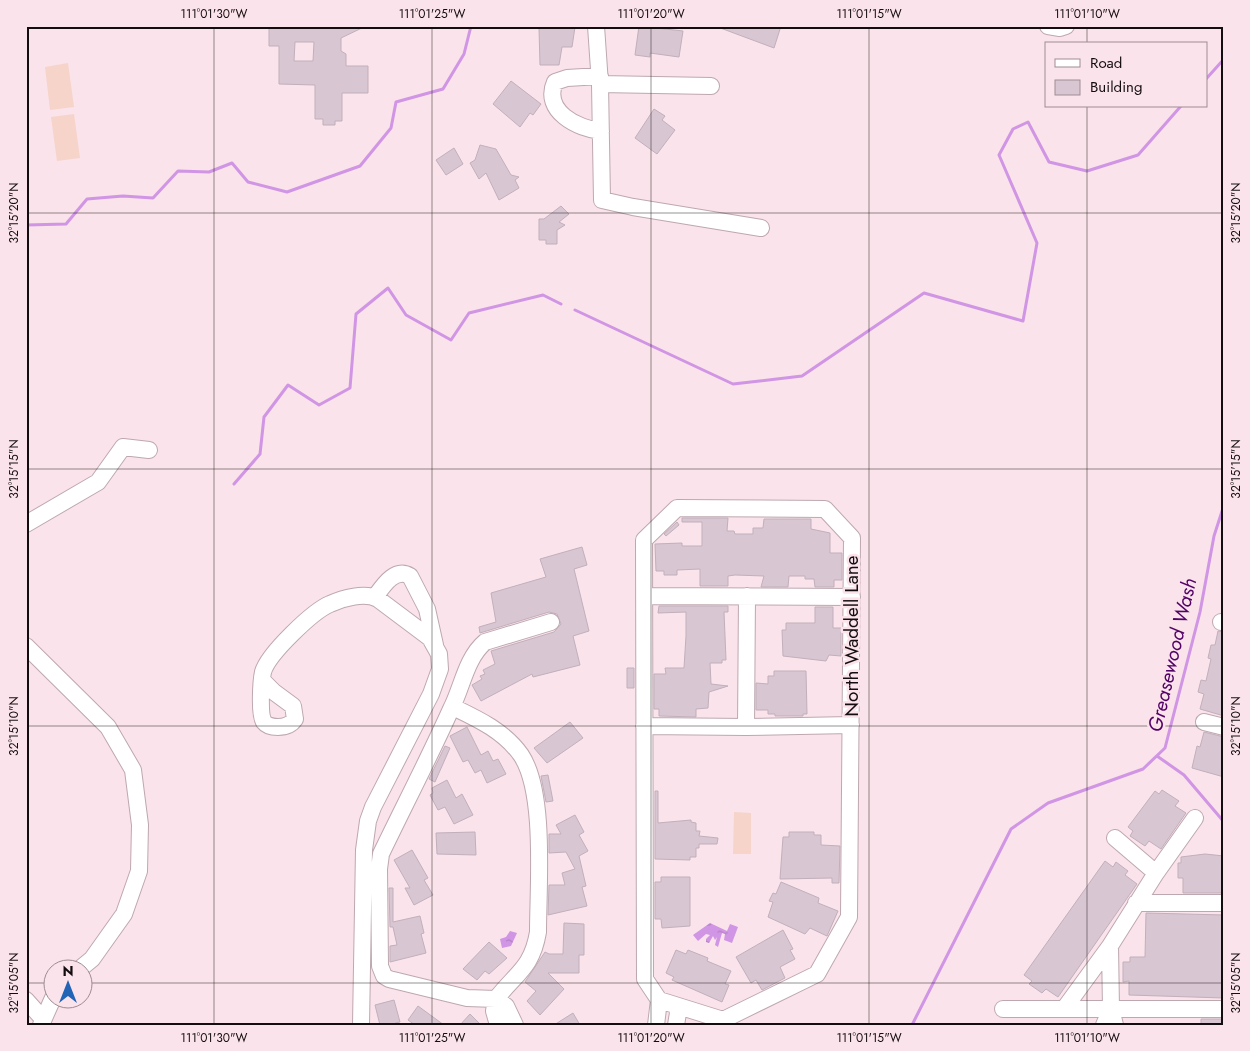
<svg xmlns="http://www.w3.org/2000/svg" width="1250" height="1051" viewBox="0 0 1250 1051" font-family="Jost,sans-serif">
<style>
.park{fill:#f6d4ca}
.water{fill:url(#water-ripples)}
.lines{fill:none;stroke-linecap:round;stroke-linejoin:round}
.stream{stroke:#d095e4;stroke-width:3}
.building{fill:#d9c6d3;stroke:#c1afbb;fill-rule:evenodd}
.minor-casing{stroke:#bea8af;stroke-width:18}
.minor{stroke:#fff;stroke-width:16}
.ticks{fill:none;stroke:#140d0f;stroke-width:1;stroke-opacity:0.45}
.labels{text-anchor:middle;stroke-width:5;stroke-linejoin:round;paint-order:stroke}
.street-label{font-size:19px;fill:#140d0f;stroke:#fae3ea}
.water-label{font-size:20px;font-style:italic;fill:#530368;stroke:#fae3ea}
.neatline{fill:none;stroke:#140d0f;stroke-width:2}
.ticks-label{font-size:12px;text-anchor:middle;fill:#140d0f}
</style>
<defs>
<pattern id="water-ripples" width="26" height="14" patternUnits="userSpaceOnUse" patternTransform="scale(1.25)"><rect width="26" height="14" fill="#d095e4"/><path d="M2 4q2-2 4 0t4 0M15 11q2-2 4 0t4 0" fill="none" stroke="#b27fc2"/></pattern>
</defs>
<rect width="100%" height="100%" fill="#fae3ea"/>
<path class="park" d="M68,63L74,107L50,110L45,67Z
M74,114L80,158L57,161L51,117Z
M734,812L751,813V854H733Z"/>
<path class="water" d="M710,923L727,931L730,924L738,927L732,943L724,940L725,934L722,933L718,947L715,945L717,937L715,940L713,936L709,943L706,942V939L710,935L706,934L698,941L693,935Z
M510,931L517,933L511,946L502,948L500,939L506,937Z"/>
<g class="lines">
<path class="stream" d="M1206,79L1224,59
M26,225L66,224L87,199L123,196L153,198L178,171L209,172L232,163L248,182L287,192L360,166L391,128L396,102L443,89L464,54L471,26
M575,310L733,384L802,376L924,293L1023,321L1037,243L999,155L1013,129L1028,122L1049,162L1087,171L1138,155L1181,106
M234,484L260,454L264,417L288,385L319,405L350,388L356,314L388,288L406,315L451,340L469,313L543,295L561,304
M1157,756L1184,775L1224,822
M912,1025L1011,829L1048,803L1143,769L1165,748L1200,612L1214,536L1224,505"/>
</g>
<path class="building" d="M269,26H366L341,38V51L346,54V66H368V93H342V121H335V125H323V119H315V85L279,84V46H269ZM295,42H314L313,61H294Z
M639,26L683,31L679,57L650,53V57L635,55Z
M715,26H781L774,48Z
M575,27L572,47H562L559,65H540L539,28Z
M511,81L541,104L533,115L530,113L520,127L493,104Z
M654,109L665,116L662,120L675,130L657,154L635,138Z
M480,145L496,149L511,175L519,177L515,180L519,188L499,200L486,173L479,179L470,163L475,160Z
M454,148L463,164L446,175L436,160Z
M561,206L569,214L559,222L565,225L557,230V244H546V240H539V219H544Z
M682,518H728L727,531H734L735,534H753V528H763L764,519H811V529L830,533V553H842V580H834V587H815L814,579H805V576H789L788,587H761L764,576L735,575L728,576V586H700V569L677,570V575H664V571H656L655,544L682,543V546H702V522H682Z
M677,522L679,525L666,536L664,534Z
M582,547L587,565L574,569L589,631L573,636L580,665L533,677L532,674L481,701L472,685L482,679L480,676L485,674L483,670L495,664L491,651L554,632L561,624L557,614L549,612L480,633L479,627L496,622L491,593L546,577L540,559Z
M659,606H728V612H724L726,660H722V663H710L711,684L728,686L709,692L708,708L696,709V717L659,716V709H654V674H666L665,668H684L686,636V612L658,613Z
M815,607H833V628H841V656L829,655L826,661L783,656L782,630H786V623H815Z
M1218,631L1224,632V716L1200,709L1204,694L1198,692L1201,680L1206,681L1211,659L1208,658L1211,645H1215Z
M627,668H634V688H627Z
M774,671H806L807,714H803V716H775V714H768V710H756V683L768,684V676H774Z
M570,722L583,738L547,763L534,748Z
M467,727L481,755L488,751L493,761L498,759L506,774L487,783L481,770L475,773L468,760L463,762L450,736Z
M1204,732L1224,737V777L1192,768L1197,746L1200,747Z
M445,746L450,748L435,782L429,779Z
M548,775L553,801L546,802L541,776Z
M447,780L456,798L462,794L473,815L454,824L445,807L438,810L430,795L433,793L432,788Z
M1162,790L1179,801L1175,806L1186,813L1161,849L1149,841L1145,846L1130,836L1133,831L1128,827L1155,791L1159,794Z
M655,791H658V823L691,820V822L696,823V831H700L699,836L718,838L717,844H699V848H696V857H690V860L655,859Z
M575,815L584,832L579,835L588,851L579,856L586,886L582,887L587,906L548,915L549,885H565L562,873L575,869L566,852L549,853V834H561L556,825Z
M475,832L476,855L437,854L436,833Z
M789,832H814V835H821V845L840,846L839,883H832V878L780,879L783,837H789Z
M412,850L428,878L424,880L433,895L414,905L405,888H410L394,860Z
M1205,854L1224,856V893H1183V878H1178V863H1181V857Z
M1105,861L1113,867L1116,862L1128,871L1125,875L1137,884L1058,997L1046,989L1042,993L1029,984L1032,981L1024,975Z
M661,877H690V926L662,928L661,919H655V882H661Z
M781,882L819,898L818,903L838,911L827,936L810,928L805,934L768,917L773,902L769,901L773,893L776,894Z
M389,888H393V922L420,916L424,933L421,934L426,953L390,962V946L397,945L393,927H390Z
M1146,913L1224,915V998L1129,995V981L1123,982V962H1130V957H1145Z
M564,923L584,924V955H579V973H548L564,989L540,1015L527,1001L536,991L525,982L545,952L549,954H563Z
M783,930L793,949L790,950L795,959L780,967L785,978L762,990L756,980L751,983L736,957Z
M489,942L507,958L489,974L485,971L477,980L463,969Z
M676,950L686,954L688,950L708,958L707,961L731,971L725,984L729,985L722,1002L672,980L674,977L666,973Z
M394,1000L400,1022L395,1023V1025H380L375,1005Z
M418,1006L444,1025H415L408,1020Z
M573,1013L580,1025H554Z
M470,1014L481,1025H460Z
M1201,1019H1224V1025H1201Z"/>
<g class="lines">
<defs>
<path id="minor" d="M596,26L600,84L602,200L633,207L761,228
M1048,26L1060,28L1066,26
M600,76L567,78L555,82C542,111 578,129 601,131
M600,84L711,86
M677,508L825,509L852,538L849,917L817,974L723,1020L659,1000L645,979L644,540Z
M26,524L98,482L123,447L149,450
M645,596L852,597
M375,597C383,586 395,567 410,576L427,609L435,645
M1221,622H1224
M26,646L108,727L133,770L140,825L139,871L124,914L92,959L81,968
M262,680L274,692L293,706L295,719C291,725 285,727 278,727C274,727 267,726 264,722C259,715 261,681 263,672C268,654 313,611 330,604C343,598 365,592 378,599L430,638L439,654L440,669L431,694L373,807L368,821L364,850L361,1025
M453,707C478,719 504,731 521,755C546,792 538,886 538,932C532,968 516,973 496,999L467,998L389,979L384,976L380,966L379,869L381,854C404,806 429,758 451,709C462,688 466,658 485,642L551,622
M1204,722L1224,727
M644,726L746,727L747,596
M746,727L851,725
M1115,838L1156,873
M1136,903H1224
M26,1000L43,1019
M1003,1009H1224
M1064,1009L1110,946
M1111,1009L1110,946L1156,873L1195,818
M41,1025L53,998
M498,1025L494,1011L496,999L506,1006L515,1025
M656,1025L659,1000
M676,1025L679,1007
M1104,1025L1111,1009L1115,1025"/>
</defs>
<use href="#minor" class="minor-casing"/>
<use href="#minor" class="minor"/>
</g>
<path class="ticks" d="M214,26V1025M432,26V1025M651,26V1025M869,26V1025M1087,26V44M1087,106V1025M26,213H1224M26,469H1224M26,726H1224M26,983H52M82,983H1224"/>
<g class="labels">
<g class="street-label">
<text transform="translate(851 636) rotate(-90)" y="7">North Waddell Lane</text>
</g>
<g class="water-label">
<text transform="translate(1172 655) rotate(-77)" y="7">Greasewood Wash</text>
</g>
</g>
<rect width="1250" height="1051" fill="none" stroke="#fae3ea" stroke-width="55"/>
<rect x="1045" y="42" width="162" height="65" fill="#fae3ea" stroke="#9e8d92"/>
<rect x="1055" y="59" width="25" height="8" fill="#ffffff" stroke="#9e8d92"/>
<text x="1090" y="68" font-size="15" fill="#140d0f">Road</text>
<rect x="1055" y="80" width="25" height="15" fill="#d9c6d3" stroke="#9e8d92"/>
<text x="1090" y="92" font-size="15" fill="#140d0f">Building</text>
<g transform="translate(68 984)"><circle r="24" fill="#fae3ea" stroke="#9e8d92"/>
<path d="M0-4L9 19L0 12L-9 19Z" fill="#2264b5"/>
<text y="-8" font-size="14" font-weight="bold" text-anchor="middle" fill="#140d0f">N</text>
</g>
<rect x="28" y="28" width="1194" height="996" class="neatline"/>
<g class="ticks-label">
<text x="214" y="18">111°01'30"W</text>
<text x="432" y="18">111°01'25"W</text>
<text x="651" y="18">111°01'20"W</text>
<text x="869" y="18">111°01'15"W</text>
<text x="1087" y="18">111°01'10"W</text>
<text transform="translate(14 213) rotate(-90)" y="4">32°15'20"N</text>
<text transform="translate(1236 213) rotate(-90)" y="4">32°15'20"N</text>
<text transform="translate(14 469) rotate(-90)" y="4">32°15'15"N</text>
<text transform="translate(1236 469) rotate(-90)" y="4">32°15'15"N</text>
<text transform="translate(14 726) rotate(-90)" y="4">32°15'10"N</text>
<text transform="translate(1236 726) rotate(-90)" y="4">32°15'10"N</text>
<text transform="translate(14 983) rotate(-90)" y="4">32°15'05"N</text>
<text transform="translate(1236 983) rotate(-90)" y="4">32°15'05"N</text>
<text x="214" y="1042">111°01'30"W</text>
<text x="432" y="1042">111°01'25"W</text>
<text x="651" y="1042">111°01'20"W</text>
<text x="869" y="1042">111°01'15"W</text>
<text x="1087" y="1042">111°01'10"W</text>
</g>
</svg>
